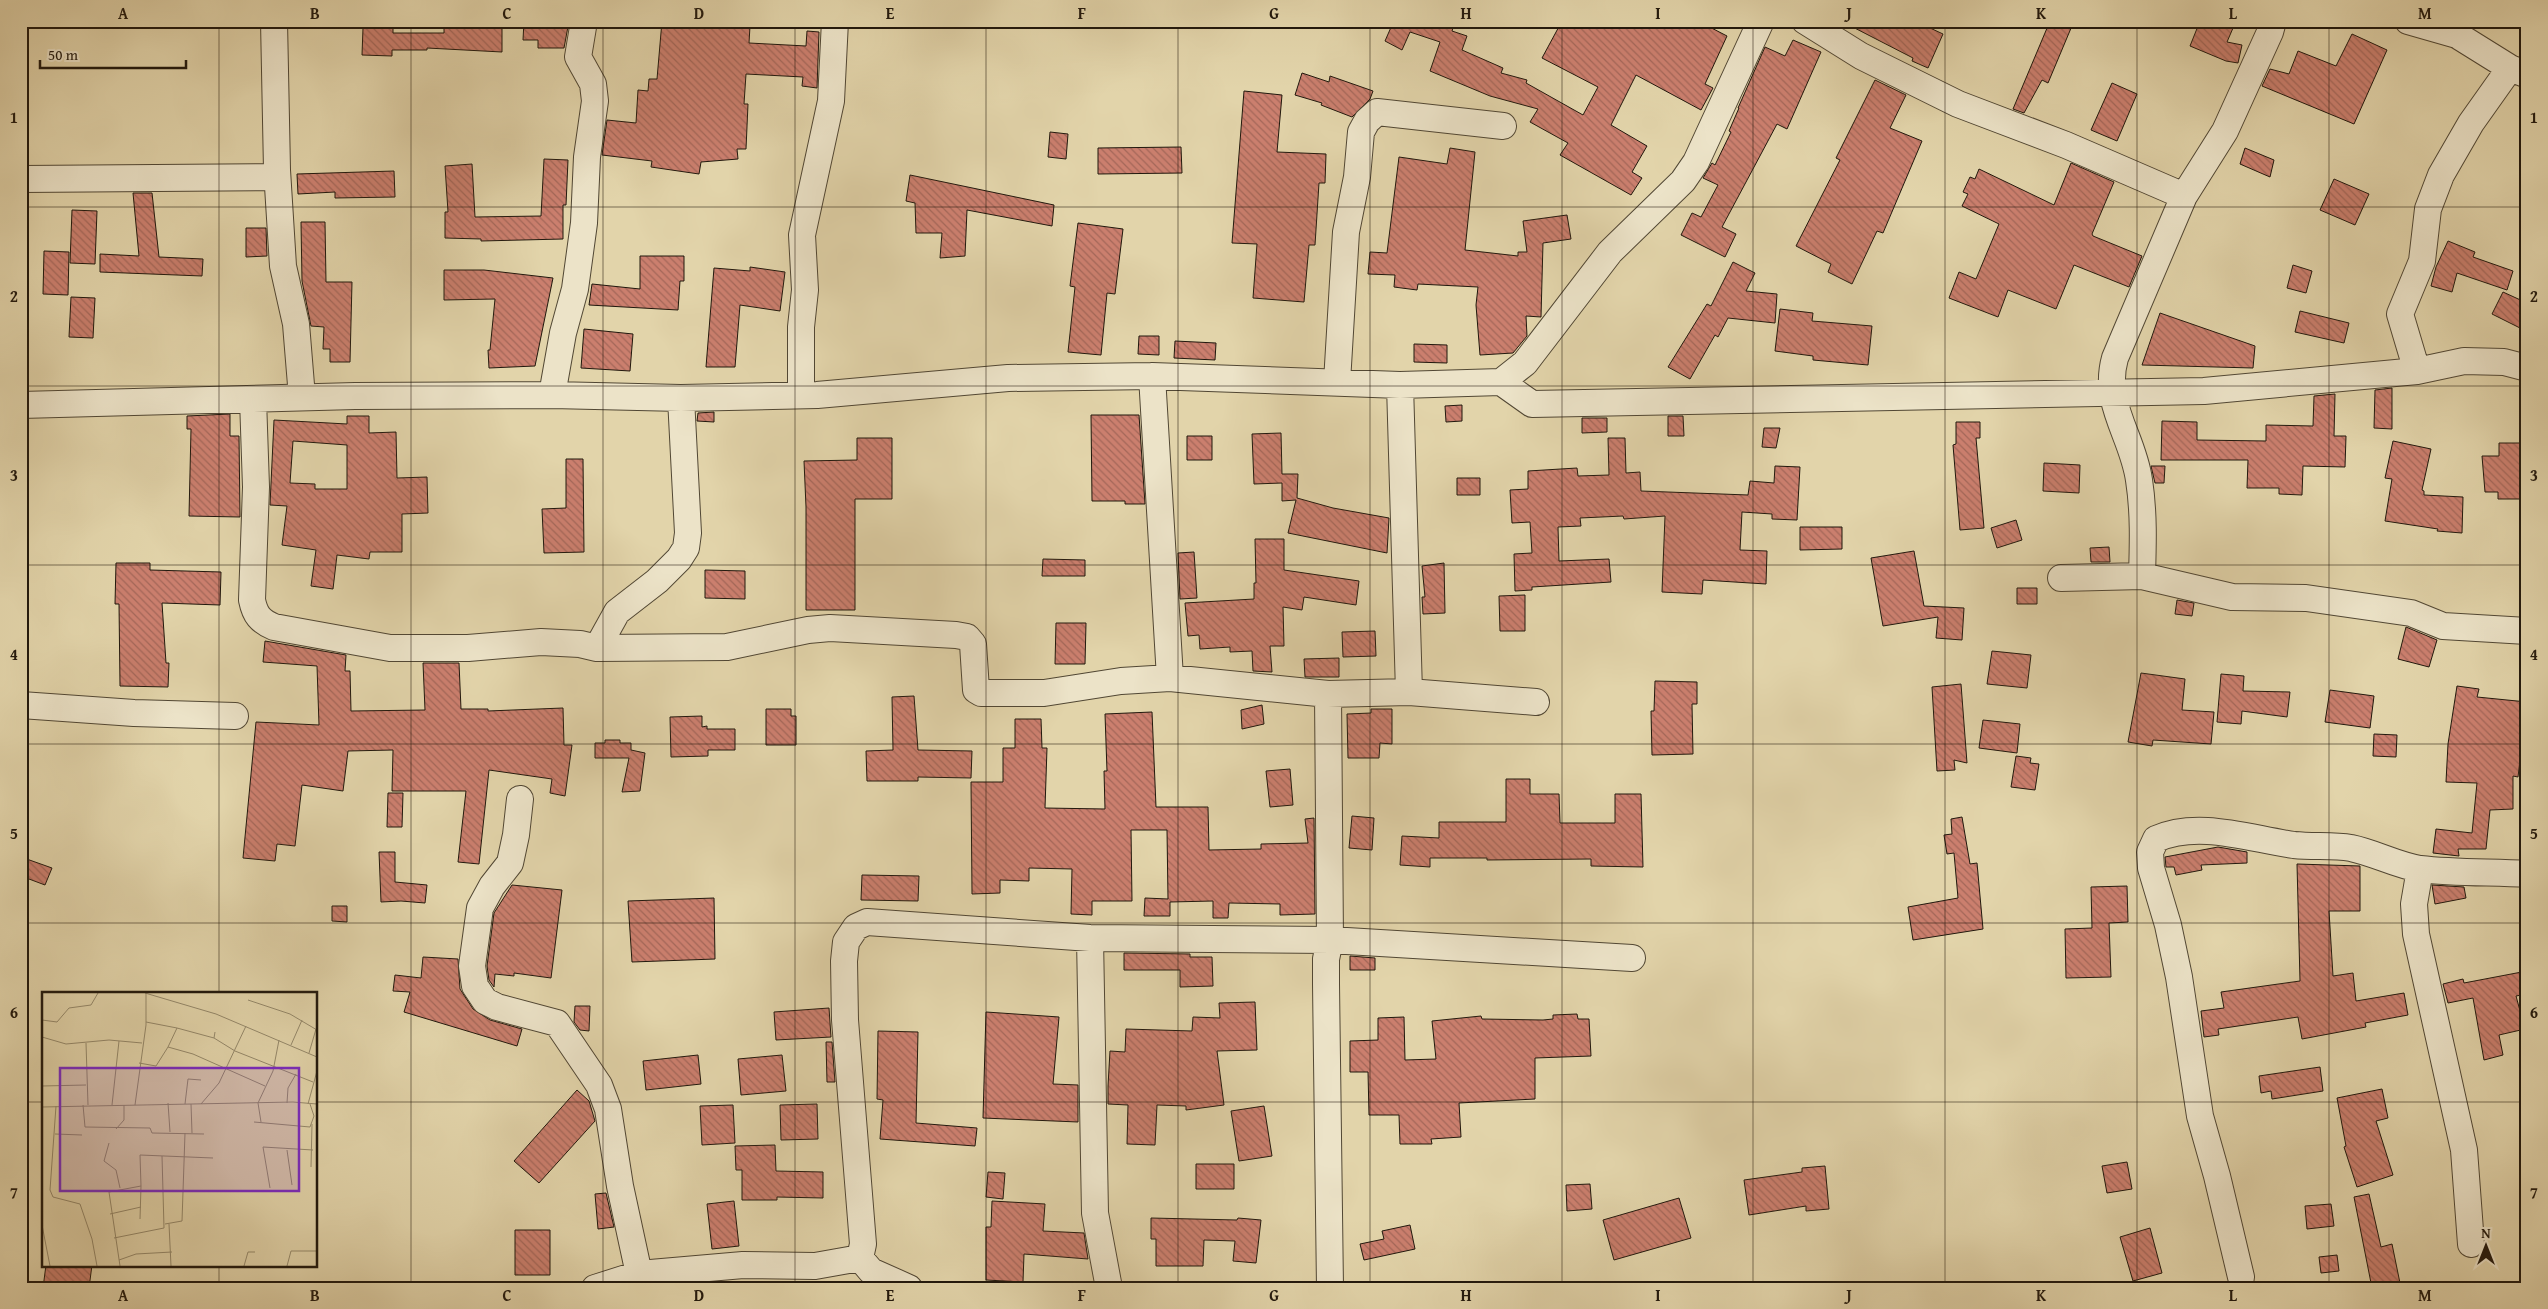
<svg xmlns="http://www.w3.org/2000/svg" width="2548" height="1309" viewBox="0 0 2548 1309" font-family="'Gentium Book Plus',serif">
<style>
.building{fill:url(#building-back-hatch);stroke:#21180d;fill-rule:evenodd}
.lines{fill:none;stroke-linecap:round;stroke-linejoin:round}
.minor-casing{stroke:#514734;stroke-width:28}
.minor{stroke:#ece3c8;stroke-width:26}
.grid{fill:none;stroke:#21180d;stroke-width:1;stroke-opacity:0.55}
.inset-road{fill:none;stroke:#95896b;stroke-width:1}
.view{fill:#7b2cbf;fill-opacity:0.15;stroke:#7b2cbf;stroke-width:2.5}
.inset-edge{fill:none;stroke:#21180d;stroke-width:2.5}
.neatline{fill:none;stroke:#21180d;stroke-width:2}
.grid-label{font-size:16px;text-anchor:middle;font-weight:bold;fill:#21180d}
</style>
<defs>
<pattern id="building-back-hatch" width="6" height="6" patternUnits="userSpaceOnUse" patternTransform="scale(1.25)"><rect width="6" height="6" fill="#cb7f6e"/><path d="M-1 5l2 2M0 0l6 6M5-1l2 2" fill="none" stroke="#a46759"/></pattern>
</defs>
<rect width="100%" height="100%" fill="#e2d4aa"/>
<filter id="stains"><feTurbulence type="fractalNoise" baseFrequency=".004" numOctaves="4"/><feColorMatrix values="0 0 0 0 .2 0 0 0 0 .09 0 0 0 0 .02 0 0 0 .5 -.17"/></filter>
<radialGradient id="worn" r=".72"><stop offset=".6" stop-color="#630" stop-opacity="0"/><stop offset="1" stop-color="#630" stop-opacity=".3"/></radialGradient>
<path class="building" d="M444,21H467V25H502V52L427,48V50H392V56L362,55L363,28H393V33H444Z
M524,21H569L564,48H538V40H523Z
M662,21L750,26L749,43L806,46L807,31L819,32L817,88L802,86L803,77L746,74L744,104H748L746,149H737L738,159L701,162L699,174L651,167L652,161L602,155L607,120L636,123L638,90L648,91L649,79H657Z
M1387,21H1455L1452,31L1467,36L1462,50L1503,68L1501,73L1527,80L1526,83L1583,115L1598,87L1542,58L1562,21H1698L1727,36L1705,84L1713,88L1701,110L1636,75L1611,125L1647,146L1632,172L1642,178L1631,195L1560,155L1568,143L1530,122L1538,109L1490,96L1430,71L1440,42L1410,32L1402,50L1385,41L1392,25L1387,23Z
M1841,21H1915L1943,34L1928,68L1912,61L1913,58Z
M2050,21H2074L2048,83L2042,80L2024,113L2013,109Z
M2200,21H2236L2227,42L2242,45L2238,63L2226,61L2190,46Z
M2352,34L2387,50L2354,124L2262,86L2270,69L2289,74L2298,51L2336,66Z
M1793,40L1821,52L1787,129L1777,124L1722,227L1736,234L1725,257L1681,235L1692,213L1701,217L1718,185L1703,178L1712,163L1715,165L1731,132L1729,131L1739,108H1738L1765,47L1785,56Z
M1302,73L1329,82L1330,76L1373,91L1370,99L1352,117L1321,105L1322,103L1295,95Z
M1875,80L1906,95L1890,128L1922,141L1883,233L1877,231L1852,284L1828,272L1831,264L1796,246L1840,160L1836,158Z
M2112,83L2137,94L2117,141L2091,130Z
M1244,91L1282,95L1277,152L1326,154L1325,183H1319L1315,245H1309L1304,302L1253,298L1257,244L1232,243Z
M1050,132L1068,134L1066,159L1048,157Z
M1181,147L1182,173L1098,174V148Z
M1450,148L1475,152L1465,250L1518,256V252H1527L1523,221L1567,215L1571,239L1543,243L1541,317L1526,316L1527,336L1513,353L1480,355L1476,305L1478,287L1418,284L1417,290L1394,287L1395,275L1368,274L1370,252L1387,253L1399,157L1447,164Z
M2245,148L2274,160L2270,177L2240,164Z
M544,159L568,160L566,205H563V239L481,241V239L445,238V212H448L445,166L472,164L475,217L541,216Z
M2071,163L2114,182L2092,234L2093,236L2142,256L2129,287L2074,265L2056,309L2008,290L1998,317L1949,298L1959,272L1976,279L1999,224L1962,206L1968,194L1963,192L1970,177L1975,179L1979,169L2054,205Z
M394,171L395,197L335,198V192L298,194L297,174Z
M910,175L1054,205L1052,226L967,210L965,256L940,258L942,233H916L915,203L906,201Z
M2334,179L2369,194L2355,225L2320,210Z
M133,193H152L159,257L203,259L202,276L100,272V254L139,256Z
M72,210L97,211L95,264L70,263Z
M301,222H325L326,282H352L350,362H330V349H323L324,327L311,326L302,281Z
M1078,223L1123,229L1115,294L1107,293L1101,355L1068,352L1075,287L1070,286Z
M246,228H266L267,256L246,257Z
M2448,241L2475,252L2473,257L2513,271L2507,290L2457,273L2452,292L2431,286L2436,267Z
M44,251L69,252L68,295L43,294Z
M640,256H684V281H680L678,310L589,305L592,284L640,289Z
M1733,262L1755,273L1746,291L1777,294L1775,323L1728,318L1718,337L1715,335L1690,379L1668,367L1707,304L1711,306Z
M2293,265L2312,271L2306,293L2287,288Z
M750,267L785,272L780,311L740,305L735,367H706L714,268L750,271Z
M444,270H484L553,278L535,366L489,368L488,350H490L495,299L444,300Z
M2503,292L2527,303V313L2520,328L2492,314Z
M71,297L95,298L93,338L69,337Z
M1780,309L1813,313L1812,321L1872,326L1868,365L1813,360V356L1775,351Z
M2300,311L2349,323L2344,343L2295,332Z
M2160,313L2255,346L2253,368L2142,365Z
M584,329L633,334L630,371L581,368Z
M1139,336H1159V355L1138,354Z
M1175,341L1216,343L1215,360L1174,358Z
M1414,344L1447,345V363L1414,362Z
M2392,388V429L2374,428L2375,390Z
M2335,394L2334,436H2346L2345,467L2303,466L2302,495L2279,494V488H2247L2248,460H2161L2162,421L2197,422V440L2266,441V425L2313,426L2314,396Z
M1462,405V421L1446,422L1445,406Z
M714,412V422L697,421L698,413Z
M230,414V436H239L240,517L189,516L191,429H187V416Z
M1091,415H1139L1145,504H1125V501H1092Z
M347,416H369V433L396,432L397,478L427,477L428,513L402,514V552H370L369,559L337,555L333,589L311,586L316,550L282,545L287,506L270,505L274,420L347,424ZM293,441L347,445V489H315V484L290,483Z
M1668,416H1683L1684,436H1668Z
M1582,418H1607V432L1582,433Z
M1956,422H1980V438H1976L1984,528L1960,530L1953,445L1956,444Z
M1764,428H1780L1776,448L1762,447Z
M1281,433L1282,474H1298L1297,498L1333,508L1389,518L1387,553L1288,533L1296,500L1282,501V483L1254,484L1252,434Z
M1187,436H1212V460H1187Z
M857,438H892V499H855V610H806V507L804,461L857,460Z
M1608,438H1625L1626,473L1640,472L1641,491L1748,495L1750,481L1774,483L1775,466L1800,467L1797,520L1772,519V514L1742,512L1740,550L1767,551L1766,584L1703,580L1702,594L1662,592L1665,516L1624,519L1623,516L1580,518L1581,526L1558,527L1559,561L1609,559L1611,582L1532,587V590L1515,591L1514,554L1532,553L1530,522L1512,523L1510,490L1528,489V471L1577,468L1578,476L1609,475Z
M2393,441L2431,449L2422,490L2424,491V495L2463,497L2462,533L2437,531L2438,529L2385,521L2392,479L2385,478Z
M2499,443H2523L2522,499H2498V492H2485L2482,456H2499Z
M566,459H583L584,552L544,553L542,509L566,508Z
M2044,463L2080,465L2079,493L2043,491Z
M2151,466H2165L2164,483H2155Z
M1457,478H1480V495H1457Z
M2016,520L2022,540L1997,548L1991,528Z
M1800,527H1842V549L1800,550Z
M1255,539H1284V570L1359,581L1356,605L1304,597L1302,610L1283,607L1284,646H1270L1272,672L1253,671L1252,651L1230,652V647L1200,649L1199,635L1188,636L1185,603L1254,599V583H1256Z
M2109,547L2110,562H2091L2090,548Z
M1914,551L1924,606L1964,608L1962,640L1936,638L1938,617L1883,626L1871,558Z
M1194,552L1197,598L1180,599L1178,553Z
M1043,559L1085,560V576H1042Z
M116,563H150V570L221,572L220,605L162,603L166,663H169L168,687L120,686L119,604H115Z
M1444,563L1445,613L1423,614L1422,597H1425L1422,566Z
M705,570L745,571V599L705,598Z
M2017,588H2037V604H2017Z
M1525,595V631H1500L1499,596Z
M2177,600L2194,603L2192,616L2175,614Z
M1056,623H1086L1085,664H1055Z
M2406,627L2437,640L2429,667L2398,659Z
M1375,631L1376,656L1343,657L1342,632Z
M265,641L346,655L345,671H350L351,711L425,710L423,663H459L461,709H488V711L563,708L564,745H572L565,796L550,793L552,779L489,770L479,864L458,862L466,791H392L393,750L348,751L343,791L302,785L295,846L277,844L275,861L243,858L256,722L319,725L317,666L263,662Z
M1992,651L2031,655L2027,688L1987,684Z
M1339,658V677H1305L1304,659Z
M2141,673L2185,679L2182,710L2214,712L2211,744L2153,740L2152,746L2128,742Z
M2221,674L2244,676L2243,691L2290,692L2287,717L2242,711L2241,724L2217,722Z
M1655,681L1697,682V704H1692L1693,754L1652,755L1651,711H1654Z
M1961,684L1967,763L1954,760L1955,770L1937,771L1932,687Z
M2457,686L2479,689L2477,697L2527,702L2518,777L2513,776V809L2490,810L2486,849H2458L2459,856L2433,853L2436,829L2472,833L2477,783L2446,782L2448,744Z
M2330,690L2374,696L2370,728L2325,722Z
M914,696L918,750L972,751L971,778L918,777V781H867L866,751L893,750L892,697Z
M1262,705L1264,724L1242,729L1241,710Z
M766,709H791V716H796V745H766Z
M1371,709H1392V744L1380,743L1379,758H1348L1347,714L1371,713Z
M1152,712L1156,807H1208L1209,850L1261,849V844L1308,843L1305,819L1314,818L1315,914L1280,915V904L1229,903L1228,918H1213V901L1170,902V916H1144L1145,898L1168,899L1167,830H1131L1132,901H1092V915L1071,914L1072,869L1029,868V881L1000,880V893L972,894L971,782H1003V748H1015V719H1041L1042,748H1047L1045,808L1105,809L1104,771H1107L1105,714Z
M702,716V727L707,726V729H735V750H708V756L671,757L670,717Z
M1983,720L2020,724L2017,753L1979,748Z
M2374,734L2397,735L2396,757L2373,756Z
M605,740H620V743H631V750L645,753L640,791L622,792L629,758H595V743H605Z
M2016,756L2031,758L2030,763L2039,764L2035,790L2011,787Z
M1290,769L1293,805L1270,807L1266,771Z
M1506,779H1530V794H1559L1560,823H1615V794H1641L1643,867L1591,866V859L1487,860V858H1430V867L1400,865L1402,836L1439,838V822H1506Z
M388,793H403L402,827H387Z
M1352,816L1374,818L1372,850L1349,848Z
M1962,817L1970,864L1977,863L1983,929L1913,940L1908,907L1958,898L1954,853L1947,854L1944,835L1952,834L1951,819Z
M2218,847L2247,852V863L2201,865L2202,870L2176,875L2174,867H2166L2165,857Z
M379,852H395V882L427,885L425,903L401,901L381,902Z
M21,857L52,868L45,885L21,876Z
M2297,864L2360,866V911H2329L2333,976L2353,973L2356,1001L2404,993L2408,1015L2365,1023L2366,1027L2302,1039L2298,1017L2218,1029L2219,1035L2204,1037L2201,1011L2224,1008L2221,992L2300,981Z
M862,875L919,876L918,901L861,900Z
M512,885L562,890L551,978L514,973V976L495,974L494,987L489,980L487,966L494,913Z
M2432,885L2464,887L2466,898L2435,904Z
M2127,886L2128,922L2109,923L2111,977L2066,978L2065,929L2092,928L2091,887Z
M714,898L715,959L632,962L628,901Z
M332,906H347V922L332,921Z
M1124,953L1190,954V957H1212L1213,986L1180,987V970H1124Z
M1350,956L1375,958V970H1350Z
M423,957L458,959L460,989L473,1009L490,1020L522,1029L517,1046L404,1012L410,992L393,991L395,975L421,978Z
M2527,971V994L2516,996L2525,1029L2499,1035L2503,1055L2484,1060L2473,998L2448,1003L2443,984L2463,979L2464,983Z
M1255,1002L1257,1050L1217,1051L1224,1105L1186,1110V1106L1157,1105L1155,1145L1127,1144L1128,1105L1108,1104V1086L1110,1051L1125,1052L1126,1029L1192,1031L1193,1017L1220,1018L1219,1003Z
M575,1006H590L589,1031L580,1030L574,1022Z
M829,1008L831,1037L776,1040L774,1012Z
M986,1012L1059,1017L1053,1084L1078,1085V1122L983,1118Z
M1577,1014L1578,1019H1589L1591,1056L1535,1058V1099L1459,1103L1461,1137L1431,1139L1432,1144H1400L1399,1115H1369L1368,1072H1350V1041L1378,1040V1018L1404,1017L1405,1060L1436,1059L1432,1021L1481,1016L1482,1019L1543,1020L1553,1019V1015Z
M878,1031L918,1032L916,1123L977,1128L975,1146L880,1139L883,1100L877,1099Z
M826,1042H832L835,1082H827Z
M698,1055L701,1084L646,1090L643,1061Z
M782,1055L786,1091L741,1095L738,1059Z
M2320,1067L2323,1091L2272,1099L2271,1091L2261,1093L2259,1076Z
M2382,1089L2388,1118L2376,1121L2393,1175L2357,1187L2344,1147L2346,1146L2337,1098Z
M577,1090L589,1101L595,1121L539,1183L514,1161Z
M817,1104L818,1139L781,1140L780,1105Z
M733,1105L735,1143L702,1145L700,1106Z
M1264,1106L1272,1156L1239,1161L1231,1111Z
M775,1145L776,1171L823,1172V1198L777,1197V1200H742V1170H736L735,1146Z
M2127,1162L2132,1189L2107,1193L2102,1166Z
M1196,1164H1234V1189H1196Z
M1825,1166L1829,1209L1806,1211V1206L1749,1215L1744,1180L1802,1172V1168Z
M988,1172L1005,1173L1003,1199L986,1197Z
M1590,1184L1592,1209L1567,1211L1566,1185Z
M606,1193L614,1227L598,1229L595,1194Z
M2369,1194L2381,1247L2392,1244L2401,1288H2372L2354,1197Z
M1679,1198L1691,1238L1614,1260L1603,1220Z
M734,1201L739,1246L712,1249L707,1204Z
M992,1201L1045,1204L1043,1231L1084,1233L1088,1259L1024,1254L1023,1282L986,1280V1227H991Z
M2331,1204L2334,1226L2307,1229L2305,1206Z
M1151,1218L1237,1220L1238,1218L1261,1220L1256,1263L1233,1261L1235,1241L1204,1240L1203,1266H1156V1239H1151Z
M1410,1225L1415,1249L1364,1260L1360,1244L1384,1239L1382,1231Z
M2150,1228L2162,1273L2133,1281L2120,1237Z
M515,1230H550V1275H515Z
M2337,1255L2339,1271L2321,1273L2319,1257Z
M46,1265H92L89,1288H43Z"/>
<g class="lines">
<defs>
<path id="minor" d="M274,21L277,170L283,266L296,324L302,397
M1805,21L1861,56L1958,104L2066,145L2184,196
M2408,21L2457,35L2510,68L2525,74
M21,179L277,177
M2417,371L2400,314L2422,261L2428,209L2441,175L2471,123L2510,68
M1152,376L1170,678
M1337,382L1346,232L1357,177L1361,132L1367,121L1377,112L1503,126
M1501,382L1532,404L2204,391L2417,371L2464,361L2504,362L2527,368
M1400,385L1409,692
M552,395L563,333L575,289L584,223L587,157L595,101L593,84L578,57L584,21
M801,395V327L805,290L802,235L831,101L835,21
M253,399L256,487L252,600C255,615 260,621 274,627L390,648H468L541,642L580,644L597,648L727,647L808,630L830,628L956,635L967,637L973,644L976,690L981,693H1044L1121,681L1170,678L1328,694L1409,692L1536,702
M21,405L355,396L552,395L681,398L817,395L1008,378L1152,376L1400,385L1501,382L1525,363L1610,252L1683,181L1696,162L1761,21
M2142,576C2143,544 2144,512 2139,480C2133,436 2102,404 2115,358L2184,196L2225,131L2270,32L2273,21
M2061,578L2142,576L2232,597L2306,598L2411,613L2443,626L2527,631
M597,648L617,612L657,581L679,559L686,548L688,533L681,398
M1328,694L1330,940L1326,959V984L1330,1288
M21,705L134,713L235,716
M520,799L516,835L510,863L492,886L480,908L472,966L475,986L485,1001L497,1007L557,1023L599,1085L608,1109L620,1186L639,1274
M2420,869L2414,904L2416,934L2464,1150L2471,1244
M1090,938L1095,1213L1109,1288
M860,1258L871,1271L909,1288
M2241,1277L2217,1176L2200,1116L2179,977L2168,925L2151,868L2150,852L2156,839C2199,820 2250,839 2294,845C2313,847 2333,845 2351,848C2375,853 2396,865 2420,869C2455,873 2492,872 2527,874
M595,1288L639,1274L743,1265L815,1266L860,1258L863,1244L845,1020L844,961L846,942L856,927L867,922L1090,938L1330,940L1632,958"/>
</defs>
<use href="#minor" class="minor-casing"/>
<use href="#minor" class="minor"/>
</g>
<path class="grid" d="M219,21V993M411,21V1288M603,21V1288M795,21V1288M986,21V1288M1178,21V1288M1370,21V1288M1562,21V1288M1753,21V1288M1945,21V1288M2137,21V1288M2329,21V1288M21,207H2527M21,386H2527M21,565H2527M21,744H2527M21,923H2527M21,1102H44M316,1102H2527M219,1265V1288"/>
<g transform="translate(42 992)">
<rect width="275" height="275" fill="#e2d4aa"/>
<path class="inset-road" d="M103,1L174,22L275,65M206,8L248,22L275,38M0,28L15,30L27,16L49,13L56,1M104,30L135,36L126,55L151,62L223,94M135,36L172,46M173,40L172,46L193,59L271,90M0,45L24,52L67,48L100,51M44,51L46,113M249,53L260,28M267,61L274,37M97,71L114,74L126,55M0,94L44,93M126,111L128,140M245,111L246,96L254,82M143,112L146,87L159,88M149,112L150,141M159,112L177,91L204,34M266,112L275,79M41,113L43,135L108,136L110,141L162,142M70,113L77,49M93,113L104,33V1M14,114L8,198L11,205L38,212L50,247L55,274M0,115L251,110L275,112M212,130L268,135L272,124L268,112M219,130L216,111L231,79L237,48M74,137L82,128V113M13,142L40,143M67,151L62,169L74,178L78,196M245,158L250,193M269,175L270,132M228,196L221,155L271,158M68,222L99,215M275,226V245M98,227L99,194M123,232L140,229L143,141M127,232L129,274M0,233L8,274M72,246L122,236L120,164M77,268L94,262L130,260M78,274L67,200L99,194L98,163L171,166M202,274L206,260H213M245,274L249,259H275"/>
<path class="view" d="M18,76H257V199H18Z"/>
<rect width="275" height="275" class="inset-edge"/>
</g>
<rect width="2548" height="1309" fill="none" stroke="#e2d4aa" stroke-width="55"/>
<g transform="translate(2486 1246)" stroke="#ece3c8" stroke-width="4" paint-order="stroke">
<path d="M0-4L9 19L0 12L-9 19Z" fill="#21180d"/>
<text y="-8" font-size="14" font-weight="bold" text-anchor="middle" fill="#21180d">N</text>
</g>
<path d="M40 60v8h146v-8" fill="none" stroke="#21180d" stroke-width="2.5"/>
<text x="48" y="60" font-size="15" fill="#21180d" stroke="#ece3c8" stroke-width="4" paint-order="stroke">50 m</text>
<rect x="28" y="28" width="2492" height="1254" class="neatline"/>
<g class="grid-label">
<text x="123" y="19">A</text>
<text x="315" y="19">B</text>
<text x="507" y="19">C</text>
<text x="699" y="19">D</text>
<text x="890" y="19">E</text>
<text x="1082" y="19">F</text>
<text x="1274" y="19">G</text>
<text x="1466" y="19">H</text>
<text x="1658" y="19">I</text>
<text x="1849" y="19">J</text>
<text x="2041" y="19">K</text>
<text x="2233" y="19">L</text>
<text x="2425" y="19">M</text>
<text x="14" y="123">1</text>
<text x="2534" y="123">1</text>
<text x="14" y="302">2</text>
<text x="2534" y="302">2</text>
<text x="14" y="481">3</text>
<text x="2534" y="481">3</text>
<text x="14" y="660">4</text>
<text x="2534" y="660">4</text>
<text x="14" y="839">5</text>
<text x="2534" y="839">5</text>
<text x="14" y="1018">6</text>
<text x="2534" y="1018">6</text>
<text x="14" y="1198">7</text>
<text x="2534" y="1198">7</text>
<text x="123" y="1301">A</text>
<text x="315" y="1301">B</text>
<text x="507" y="1301">C</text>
<text x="699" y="1301">D</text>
<text x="890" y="1301">E</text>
<text x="1082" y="1301">F</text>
<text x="1274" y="1301">G</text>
<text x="1466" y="1301">H</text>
<text x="1658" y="1301">I</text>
<text x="1849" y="1301">J</text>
<text x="2041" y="1301">K</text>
<text x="2233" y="1301">L</text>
<text x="2425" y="1301">M</text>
</g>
<rect width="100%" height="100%" filter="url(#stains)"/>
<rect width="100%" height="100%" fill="url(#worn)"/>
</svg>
